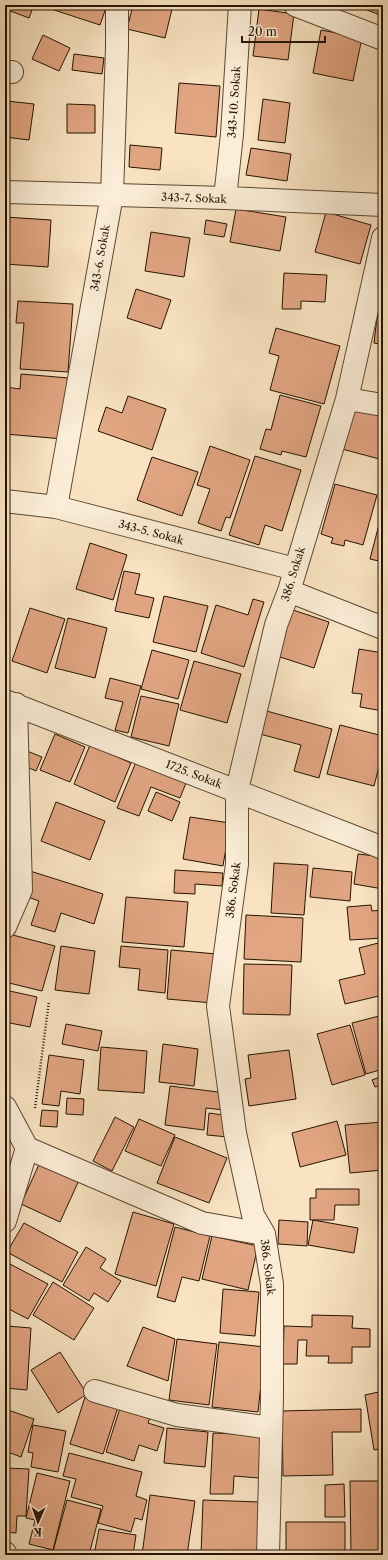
<svg xmlns="http://www.w3.org/2000/svg" width="388" height="1560" viewBox="0 0 388 1560" font-family="'Libre Caslon Text',serif">
<style>
.building{fill:#e1a582;stroke:#251401}
.lines{fill:none;stroke-linecap:round;stroke-linejoin:round}
.minor-casing{stroke:#5a4831;stroke-width:24}
.path{stroke:#251401;stroke-width:2.5;stroke-dasharray:1 2;stroke-linecap:butt}
.minor{stroke:#fbedd7;stroke-width:22}
.labels{text-anchor:middle;stroke-width:3;stroke-linejoin:round;paint-order:stroke}
.street-label{font-size:11px;fill:#251401;stroke:#fbedd7}
</style>
<rect width="100%" height="100%" fill="#f9e3c2"/>
<filter id="stains"><feTurbulence type="fractalNoise" baseFrequency=".005" numOctaves="4"/><feColorMatrix values="0 0 0 0 .2 0 0 0 0 .09 0 0 0 0 .02 0 0 0 .5 -.17"/></filter>
<radialGradient id="worn" r=".72"><stop offset=".6" stop-color="#630" stop-opacity="0"/><stop offset="1" stop-color="#630" stop-opacity=".3"/></radialGradient>
<path class="building" d="M5,5H34L29,18L5,9Z
M46,5H107L100,25L45,7Z
M133,5H173L165,38L127,29Z
M368,5H383V16L367,10Z
M259,9L294,14L288,60L253,56Z
M321,30L362,38L353,81L313,73Z
M43,35L70,48L59,71L32,59Z
M74,54L104,58L102,74L72,70Z
M179,83L220,86L216,137L175,133Z
M263,99L290,103L285,143L258,140Z
M7,101L34,104L29,140L5,137V116Z
M67,104L95,105V133H67Z
M130,145L162,148L160,170L129,167Z
M251,148L291,154L287,181L246,175Z
M236,209L286,217L280,251L230,242Z
M326,212L371,225L360,264L315,252Z
M5,217L51,220L48,267L5,264Z
M206,220L227,224L224,237L204,234Z
M151,232L190,238L184,277L145,271Z
M284,273L327,275L325,302L301,301V309H282Z
M136,289L171,300L161,329L127,318Z
M18,301L73,304L68,372L20,369L24,323H16Z
M378,309L383,310V345L374,343Z
M276,328L340,346L324,404L270,390L279,356L269,353Z
M21,374L69,378L63,439L5,434V387L20,389Z
M280,395L321,406L306,457L282,451L281,455L260,449L266,429L271,430Z
M128,396L166,409L152,450L98,431L106,407L122,413Z
M353,407L383,415V460L342,449Z
M210,446L250,460L230,518L226,517L221,531L198,523L210,489L197,485Z
M255,456L301,470L282,531L265,525L259,545L229,535Z
M152,457L198,472L182,516L137,500Z
M335,484L377,495L363,545L345,540L344,546L331,543L333,538L321,534Z
M383,509V562L370,559Z
M90,543L127,555L113,600L76,589Z
M124,571L140,574L135,594L154,598L149,618L115,611Z
M164,596L208,606L196,652L153,642Z
M253,599L264,602L244,667L201,653L216,605L248,615Z
M30,608L65,619L47,673L12,661Z
M293,610L329,622L314,668L277,656Z
M68,618L107,628L95,678L55,668Z
M359,649L383,653V711L360,707L362,694L352,693Z
M152,650L189,660L178,699L141,689Z
M194,661L241,674L227,723L180,710Z
M110,678L141,686L128,733L115,730L123,702L105,698Z
M141,696L179,704L169,746L131,737Z
M263,710L332,729L319,778L294,771L301,745L256,733Z
M340,725L383,736V751L374,786L327,774Z
M55,734L85,747L70,782L40,770Z
M90,745L131,763L115,802L74,784Z
M5,750H9L8,775L5,774Z
M27,751L42,757L36,771L22,765Z
M136,762L186,783L180,798L151,787L139,816L117,808Z
M383,778V815H379Z
M156,792L180,802L172,821L148,811Z
M56,802L105,821L90,860L41,841Z
M190,817L230,823L223,866L183,859Z
M358,854L383,857V889L354,884Z
M5,860L17,861L15,886L5,885Z
M274,863L308,865L304,915L271,913Z
M313,868L352,872L350,901L310,897Z
M175,870L223,873L222,886L195,884V894L174,893Z
M30,871L103,894L94,924L61,913L55,932L31,925L39,901L22,895Z
M5,891L12,892L5,907Z
M126,897L188,902L184,947L122,942Z
M371,905L372,911L383,910V938L350,940L347,907Z
M246,915L303,918L301,962L244,959Z
M5,933L55,946L42,991L5,982Z
M382,942L383,995L345,1004L339,980L365,974L359,948Z
M61,946L95,951L89,994L55,990Z
M121,946L168,950L165,993L138,990L140,969L119,967Z
M171,950L217,954L213,1003L167,999Z
M244,964L292,965L290,1015L243,1014Z
M5,990L37,997L30,1027L5,1022Z
M383,1015V1069L366,1074L352,1023Z
M66,1024L102,1031L98,1051L62,1044Z
M350,1025L365,1075L332,1085L317,1034Z
M163,1044L198,1049L194,1086L159,1082Z
M101,1047L147,1051L144,1093L98,1090Z
M289,1050L296,1099L249,1106L245,1079L251,1078L248,1055Z
M49,1055L84,1060L80,1094L61,1091L59,1106L42,1104Z
M383,1076V1085L375,1087L372,1080Z
M170,1086L226,1093L224,1110L206,1108L204,1130L165,1125Z
M67,1098L84,1099L83,1115L66,1114Z
M42,1110L58,1111L57,1127L40,1126Z
M209,1113L230,1116L228,1137L207,1135Z
M115,1117L134,1127L112,1171L93,1161Z
M139,1119L175,1135L161,1166L125,1151Z
M337,1121L346,1155L300,1167L292,1133Z
M383,1122V1170L350,1173L345,1125Z
M175,1137L227,1158L209,1203L157,1183Z
M41,1160L80,1178L60,1222L21,1204Z
M316,1189H359V1205H335L334,1220H310V1198H316Z
M133,1212L174,1224L156,1286L115,1274Z
M279,1220L308,1222L307,1246L278,1244Z
M313,1220L358,1228L354,1253L308,1245Z
M24,1223L78,1252L62,1282L7,1252Z
M175,1227L210,1236L199,1281L182,1277L175,1302L157,1297Z
M212,1236L258,1246L248,1290L202,1279Z
M86,1247L106,1259L100,1268L121,1281L108,1302L94,1293L89,1301L63,1285Z
M8,1263L48,1284L28,1319L5,1307V1269Z
M53,1282L94,1308L74,1340L33,1315Z
M223,1289L259,1292L255,1336L220,1333Z
M312,1315L353,1316L352,1328L370,1329V1347H352V1363H328L329,1356H306L307,1340H298L297,1364H283L284,1326L312,1327Z
M7,1326L31,1328L27,1390L5,1388V1334H6Z
M143,1327L175,1339L168,1381L127,1366Z
M177,1339L217,1344L209,1405L169,1400Z
M219,1342L265,1347L258,1412L212,1407Z
M60,1352L87,1394L58,1413L31,1370Z
M383,1391V1448L374,1450L365,1395Z
M85,1397L118,1407L103,1454L70,1444Z
M121,1405L151,1415L148,1423L164,1428L157,1451L139,1445L134,1461L106,1452Z
M5,1409L34,1419L21,1457L5,1451Z
M361,1409V1432H332L333,1475L283,1476L282,1411Z
M33,1425L66,1431L58,1472L31,1467L33,1453L28,1452Z
M167,1428L208,1432L205,1467L164,1463Z
M213,1433L260,1435L259,1478L234,1476L233,1494H210Z
M69,1453L142,1472L136,1496L147,1500L142,1520L135,1518L131,1532L98,1523L103,1506L71,1497L76,1479L63,1476Z
M5,1468L29,1469L26,1516H17L16,1533L5,1532Z
M37,1473L70,1481L53,1550L29,1544L35,1520L26,1518Z
M350,1481H383V1555H351Z
M344,1484L345,1517H325V1485Z
M150,1495L195,1501L187,1555H142Z
M67,1500L101,1509L89,1555H52Z
M203,1500L260,1502L258,1555H201Z
M286,1522H345V1555H286Z
M99,1529L136,1535L133,1555H94Z"/>
<g class="lines">
<defs>
<path id="minor" d="M295,5L383,39
M5,72H12
M5,192L225,198L383,205
M225,198L232,134L240,5
M347,399L383,405
M5,501L56,507L295,569
M56,507L112,195L117,47V5
M289,591L383,628
M5,701L383,848
M5,927L21,890L16,704
M5,1107L27,1148L5,1221
M27,1148L202,1223L264,1234
M95,1391L177,1415L271,1428
M5,1553L6,1555
M268,1555L272,1397V1284L264,1234L253,1215L235,1133L218,1006L237,864V790L276,625L289,591L347,399L383,238"/>
</defs>
<use href="#minor" class="minor-casing"/>
<path class="path" d="M35,1108L49,1001"/>
<use href="#minor" class="minor"/>
</g>
<g class="labels">
<g class="street-label">
<text transform="translate(234 102) rotate(-86)" y="4">343-10. Sokak</text>
<text transform="translate(194 198) rotate(2)" y="4">343-7. Sokak</text>
<text transform="translate(100 258) rotate(-80)" y="4">343-6. Sokak</text>
<text transform="translate(151 532) rotate(15)" y="4">343-5. Sokak</text>
<text transform="translate(293 574) rotate(-73)" y="4">386. Sokak</text>
<text transform="translate(194 774) rotate(21)" y="4">1725. Sokak</text>
<text transform="translate(233 890) rotate(-83)" y="4">386. Sokak</text>
<text transform="translate(268 1267) rotate(83)" y="4">386. Sokak</text>
</g>
</g>
<rect width="388" height="1560" fill="none" stroke="#f9e3c2" stroke-width="20"/>
<rect x="6" y="6" width="376" height="1548" fill="none" stroke="#251401" stroke-width="2"/>
<rect x="10" y="10" width="368" height="1540" fill="none" stroke="#251401"/>
<g transform="translate(38 1522) rotate(182)" stroke="#fbedd7" stroke-width="3" paint-order="stroke">
<path d="M0-3L7 15L0 10L-7 15Z" fill="#251401"/>
<text y="-6" font-size="11" font-weight="bold" text-anchor="middle" fill="#251401">K</text>
</g>
<path d="M242 36v6h83v-6" fill="none" stroke="#251401" stroke-width="2"/>
<text x="248" y="36" font-size="12" fill="#251401" stroke="#fbedd7" stroke-width="3" paint-order="stroke">20 m</text>
<rect width="100%" height="100%" filter="url(#stains)"/>
<rect width="100%" height="100%" fill="url(#worn)"/>
</svg>
